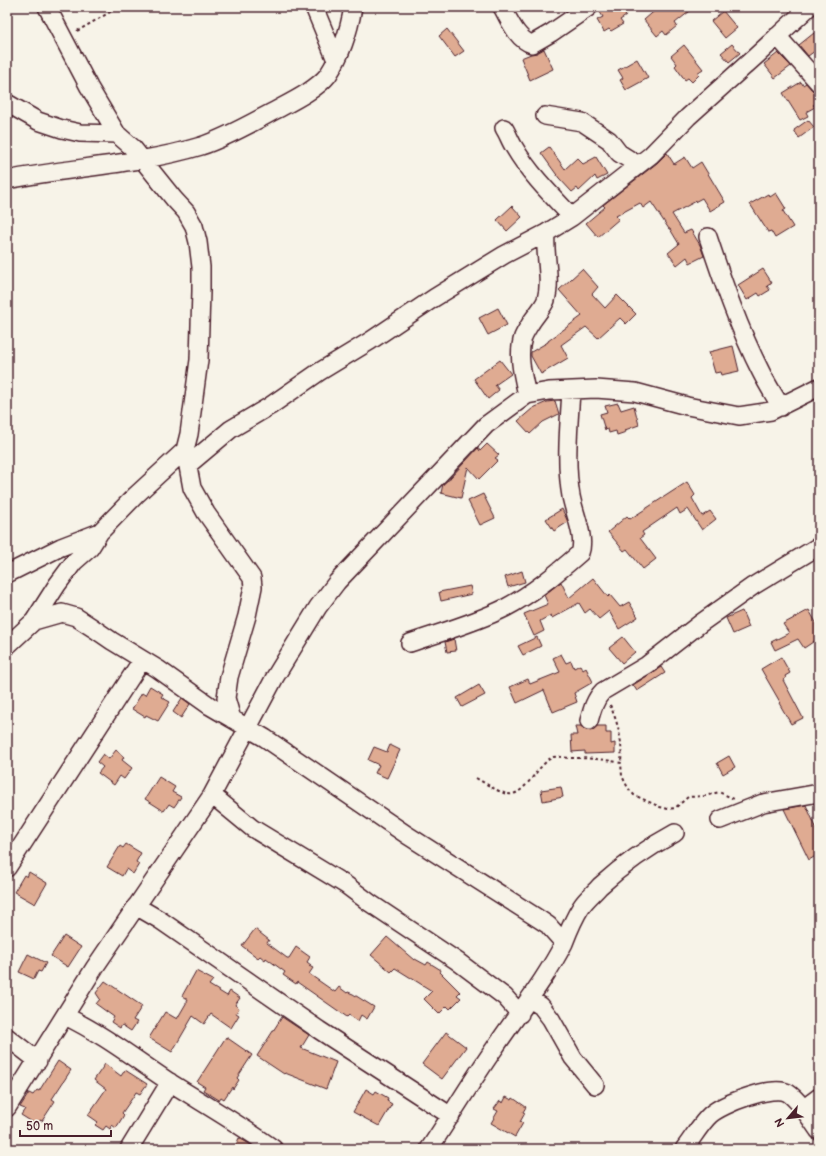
<svg xmlns="http://www.w3.org/2000/svg" width="826" height="1156" viewBox="0 0 826 1156" font-family="'Balsamiq Sans',sans-serif">
<style>
.building{fill:#dfab92;stroke:#4a1f2b}
.lines{fill:none;stroke-linecap:round;stroke-linejoin:round}
.minor-casing{stroke:#4a1f2b;stroke-width:20}
.path{stroke:#4a1f2b;stroke-width:2;stroke-dasharray:3 3;stroke-linecap:butt}
.minor{stroke:#f7f3e8;stroke-width:17}
</style>
<rect width="100%" height="100%" fill="#f7f3e8"/>
<filter id="ink" filterUnits="userSpaceOnUse"><feTurbulence type="fractalNoise" baseFrequency=".025" numOctaves="2"/><feDisplacementMap in="SourceGraphic" scale="8" xChannelSelector="R" yChannelSelector="G"/><feConvolveMatrix kernelMatrix="1 2 1 2 8 2 1 2 1" color-interpolation-filters="sRGB"/></filter>
<g filter="url(#ink)">
<path class="building" d="M599,7H620L626,16L620,20L623,24L611,31L609,29L604,32L597,20L603,17L598,9Z
M659,7H695L675,23L677,26L666,35L663,31L657,36L644,20Z
M723,11L737,28L725,38L711,21Z
M447,29L464,51L455,57L439,36Z
M814,33L819,39V48L808,56L799,45Z
M732,44L740,53L729,62L721,53Z
M684,45L703,69L697,73L699,75L692,82L688,78L685,80L675,66L677,64L671,56Z
M544,49L553,69L530,80L521,58L531,54L537,53Z
M778,53L791,66L775,78L764,64Z
M637,59L648,78L626,90L620,80L623,78L618,70Z
M801,82L803,85L806,83L812,90L817,93L818,94L815,96L818,102L813,105L815,107L806,112L808,116L800,120L783,93Z
M808,120L814,127L799,138L794,130Z
M549,147L565,169L577,158L583,164L596,157L607,175L597,180L595,176L579,191L577,188L572,192L559,178L541,153Z
M667,153L674,164L685,157L692,168L701,162L725,202L710,211L702,198L672,214L684,233L691,230L700,245L704,256L690,263L687,257L677,265L668,253L679,244L670,229H669L651,202L643,208L640,203L616,216L619,219L598,237L586,223L605,207L603,205L657,163Z
M776,193L786,209L783,211L793,227L775,238L771,231L768,232L750,204L768,194L770,197Z
M512,206L522,217L507,231L497,220Z
M582,269L598,287L592,294L605,308L617,295L636,314L626,324L620,318L598,338L586,327L561,345L568,358L541,374L531,356V352L548,342V341L582,316L559,290Z
M763,269L772,283L767,286L770,290L760,296L758,293L747,300L738,285Z
M498,308L507,325L488,335L479,318Z
M733,346L739,371L721,375L720,372L715,373L709,352Z
M500,360L511,374L495,385L499,390L488,399L474,379Z
M555,401L559,414L543,422L530,434L518,421L533,408L547,402Z
M618,403L621,410L634,406L639,425L625,430L626,432L617,435L616,431L609,433L608,429L605,430L600,414L607,412L605,406Z
M487,444L499,455L495,458L498,460L479,479L468,467L461,498L441,493L443,484L448,480H449L450,478L478,448L480,451Z
M687,482L695,495L692,498L702,516L710,511L716,519L702,530L688,509L680,514L677,508L642,532L644,535L640,538L656,559L643,569L627,549L624,551L608,532L627,516L630,519Z
M483,494L495,518L480,525L468,501Z
M562,509L568,522L554,531L546,519Z
M522,571L525,582L508,587L505,577Z
M593,578L608,597L610,595L620,607L629,602L638,617L619,629L609,611L599,619L590,609L585,613L579,603L552,618L551,615L540,621L544,631L534,636L524,614L548,604L544,595L561,582L569,598Z
M470,586L472,594L441,601L439,592Z
M809,610L819,628V638L804,648L798,639L775,650L771,642L789,633L783,624Z
M742,611L749,627L733,634L726,618Z
M537,637L541,646L523,655L518,646Z
M623,637L635,652L622,663L609,648Z
M454,639L456,651L447,652L445,642Z
M561,654L566,663L571,661L574,668L580,665L583,670L586,668L593,682L574,693L577,702L553,712L544,690L517,703L510,687L528,679L530,684L560,672L553,658Z
M781,657L790,673L785,676L786,678L783,680L803,718L791,724L779,703L780,702L761,669Z
M661,667L665,673L637,691L633,685Z
M479,685L485,695L462,707L457,698Z
M150,686L163,694L161,697L170,702L158,721L146,715L145,717L132,709L142,693L145,695Z
M182,698L190,704L181,718L173,712Z
M575,726H581L586,730L591,731L597,726H606V733H611V744L615,743V753L585,754V751L572,752L571,735H577Z
M390,745L400,750L387,778L375,773L379,765L368,760L374,747L387,752Z
M116,750L124,757L122,760L132,768L124,779L120,776L114,785L98,773L103,767L97,762L103,754L109,759Z
M729,756L735,767L723,774L717,763Z
M159,777L175,787L172,792L181,797L174,807L169,804L164,811L145,799Z
M561,787L563,797L543,801L541,790Z
M806,805L819,834V854L809,860L784,809Z
M126,844L141,853L136,862L139,864L133,874L126,869L122,876L107,867L120,846L123,848Z
M29,872L47,883L35,904L14,892L24,875L27,877Z
M255,929L269,940L267,943L287,958H289L296,947L310,957L307,962L311,965L309,966L313,968L309,974L335,992L339,987L347,993L348,992L353,994L374,1007L367,1019L361,1015L358,1021L349,1015L347,1017L297,982L296,984L283,975L285,972L266,958L265,960L260,956L258,958L242,946Z
M64,936L81,947L68,967L51,956Z
M387,937L414,960L415,959L426,965L428,962L441,970L440,972L460,992L457,995L461,998L450,1009L447,1006L439,1014L424,999L432,991L395,968L391,972L371,955Z
M28,954L46,963L41,972L38,971L34,979L19,972Z
M196,971L213,980L209,985L227,996L230,991L240,998L235,1005L239,1008L236,1013L239,1015L231,1028L211,1014L204,1024L193,1016L172,1052L149,1038L165,1012L177,1019L188,1000L182,996Z
M105,981L142,1006L133,1020L137,1022L131,1031L122,1025L120,1028L111,1022L114,1017L96,1004L100,999L96,993Z
M282,1017L309,1035L301,1048L336,1062L326,1089L285,1073L284,1074L257,1056Z
M446,1032L466,1047L442,1079L422,1064Z
M226,1037L252,1055L237,1078L239,1080L233,1089L232,1087L224,1099L221,1097L219,1100L203,1090L205,1087L197,1082Z
M58,1061L71,1070L52,1099L55,1101L42,1121L40,1120L37,1125L21,1115L25,1109L20,1107L29,1093L33,1095L37,1090L39,1091Z
M105,1064L121,1076L125,1070L147,1084L140,1094L136,1092L133,1097L122,1113L124,1115L116,1128L112,1125L110,1129L106,1126L103,1130L95,1125L98,1122L88,1115L106,1089L94,1080Z
M366,1089L374,1094L376,1091L388,1098L387,1101L392,1104L379,1126L353,1112Z
M506,1097L512,1100L513,1098L526,1107L523,1112L525,1113L520,1122L523,1123L515,1137L491,1123L498,1111L494,1109L500,1101L503,1103Z
M239,1138L246,1142L257,1149H234Z"/>
<g class="lines">
<defs>
<path id="minor" d="M47,7L89,87L117,134
M314,7L336,60
M502,7C509,19 517,40 532,44L551,33L589,7
M777,36L819,83
M7,103L38,121L62,129L80,133L117,134L133,148L174,199L186,212L194,226L198,242L201,267V291L199,360L189,434L185,450L192,488L206,513L252,578L253,587L247,616L229,677L226,698L232,719
M545,116L582,122L609,140L619,153L638,165
M504,128C508,134 510,141 514,147C529,173 551,195 572,217
M7,180C71,167 138,165 201,146C228,137 253,122 278,109C293,101 317,89 328,75C341,55 349,31 353,7
M708,237C723,282 739,329 761,372C767,384 774,395 781,407
M527,395C523,377 517,355 523,337C525,332 529,326 532,321C536,315 544,306 546,300C552,279 544,255 546,233
M188,465L231,429L270,406L319,372L370,341L434,298L504,255L546,233L572,217L651,155L688,117L756,56L809,7
M7,574L61,547L100,532L136,495L185,450
M34,621L62,613L76,617L93,628L112,641L158,669L210,706L265,738L407,835L539,919L548,925L564,943C544,982 518,1013 494,1049C471,1082 451,1116 429,1149
M410,643C442,632 475,623 505,608C532,594 557,573 580,553C586,538 574,513 571,496C565,462 569,425 571,391
M7,646L34,621L57,585L74,562L90,548L100,532
M589,721C592,710 595,699 603,691L647,665L701,623L753,586L819,546
M212,795L252,828L346,885L370,903L457,961L505,997L520,1014
M720,820L763,803L819,793
M7,868L142,660
M136,906L160,920L319,1030L451,1116
M564,943C569,930 574,918 581,907C586,899 594,893 600,886C623,865 647,848 675,833
M530,999L541,1006L551,1019L573,1058L595,1085
M65,1016C103,1034 136,1060 171,1083C206,1105 241,1125 274,1149
M7,1037L38,1061
M7,1108L95,967L212,795L275,677L318,607L337,582L486,425L527,395L549,391L596,389L635,392L687,406L739,416L771,411L819,387
M803,1109L819,1097
M129,1149L170,1082
M684,1149C692,1139 701,1123 710,1115C722,1104 774,1084 788,1093C800,1101 811,1120 819,1131"/>
</defs>
<use href="#minor" class="minor-casing"/>
<path class="path" d="M77,31L119,7
M610,705C618,723 623,742 621,762
M476,778C512,799 513,803 539,769C543,765 548,759 553,757C559,756 566,758 572,758C589,758 604,759 621,763L622,776L628,788L634,795L660,807L668,809L675,808L688,797L705,796L719,792L734,799"/>
<use href="#minor" class="minor"/>
</g>
</g>
<rect width="826" height="1156" fill="none" stroke="#f7f3e8" stroke-width="24"/>
<rect x="12" y="12" width="802" height="1132" fill="none" stroke="#4a1f2b" stroke-width="1.5" filter="url(#ink)"/>
<g transform="translate(788 1118) rotate(242)" stroke="#f7f3e8" stroke-width="3" paint-order="stroke">
<path d="M0-3L7 15L0 10L-7 15Z" fill="#4a1f2b"/>
<text y="-6" font-size="11" font-weight="bold" text-anchor="middle" fill="#4a1f2b">N</text>
</g>
<path d="M20 1130v6h91v-6" fill="none" stroke="#4a1f2b" stroke-width="2"/>
<text x="26" y="1130" font-size="12" fill="#4a1f2b" stroke="#f7f3e8" stroke-width="3" paint-order="stroke">50 m</text>
</svg>
